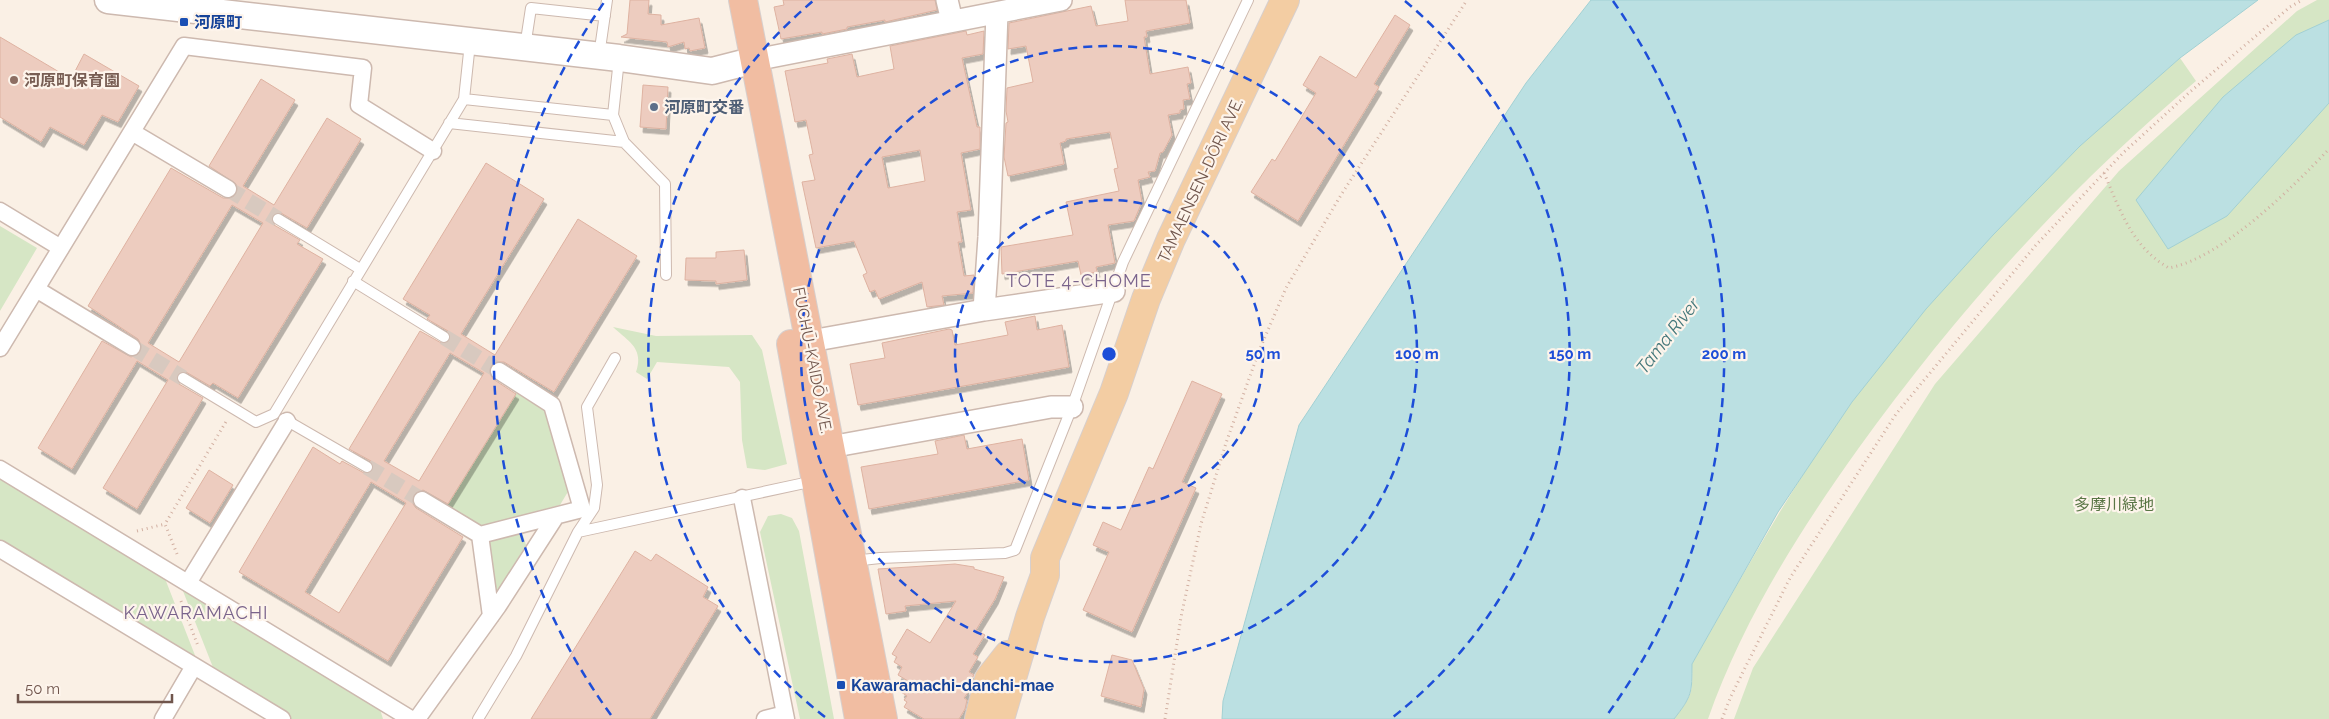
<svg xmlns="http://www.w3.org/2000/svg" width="2329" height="719" viewBox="0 0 2329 719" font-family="Raleway,'Noto Sans JP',sans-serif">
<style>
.green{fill:#d6e6c5}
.water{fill:#bbe0e2;stroke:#a2d0d3}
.building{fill:#edccbf;stroke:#deb2a1;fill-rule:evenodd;filter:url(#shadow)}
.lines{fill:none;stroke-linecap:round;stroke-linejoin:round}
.pedestrian-tunnel{stroke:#d8c9bf;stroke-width:16;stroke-dasharray:16 8;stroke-linecap:butt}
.service-casing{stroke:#cdb9af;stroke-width:12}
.pedestrian-casing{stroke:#cdb9af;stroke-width:19}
.minor-casing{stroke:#cdb9af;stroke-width:24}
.tertiary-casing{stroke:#cdb9af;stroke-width:29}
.primary-casing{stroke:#d7cfcd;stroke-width:30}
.trunk-casing{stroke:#d7cfcd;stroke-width:30}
.path{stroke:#d2b0a2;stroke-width:3;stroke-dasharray:1 4;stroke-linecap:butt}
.service{stroke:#fff;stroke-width:10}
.pedestrian{stroke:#fff;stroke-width:16}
.minor{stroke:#fff;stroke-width:21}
.tertiary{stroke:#fff;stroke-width:26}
.primary{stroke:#f3cda3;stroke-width:28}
.trunk{stroke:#f1bda2;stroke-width:28}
.ring{fill:none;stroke:#1d4ed8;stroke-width:2.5;stroke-dasharray:9 6}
.transit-dot{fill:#1a4fb4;stroke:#fdf4eb;stroke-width:2}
.education-dot{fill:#8d6e63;stroke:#fdf4eb;stroke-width:2}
.service-dot{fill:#5c6f8a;stroke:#fdf4eb;stroke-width:2}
.labels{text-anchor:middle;stroke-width:4.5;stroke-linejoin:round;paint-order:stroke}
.transit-label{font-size:16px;font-weight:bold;fill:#164399;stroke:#fdf4eb;text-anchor:start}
.education-label{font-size:16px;font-weight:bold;fill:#785e54;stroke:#fdf4eb;text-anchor:start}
.service-label{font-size:16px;font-weight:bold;fill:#4e5e75;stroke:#fdf4eb;text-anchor:start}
.street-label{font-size:16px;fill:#70554c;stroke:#fdf4eb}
.park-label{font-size:16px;fill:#597645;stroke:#fdf4eb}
.neighbourhood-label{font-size:18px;letter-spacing:1px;fill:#7a648c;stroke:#fdf4eb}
.water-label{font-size:18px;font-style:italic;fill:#45787b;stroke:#fdf4eb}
.centre{fill:#1d4ed8;stroke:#fdf4eb;stroke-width:2.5}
.ring-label{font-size:15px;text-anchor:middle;font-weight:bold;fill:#1d4ed8;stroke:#fdf4eb;stroke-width:4.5;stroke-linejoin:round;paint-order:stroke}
</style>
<defs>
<filter id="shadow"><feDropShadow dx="3" dy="5.5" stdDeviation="0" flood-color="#0004"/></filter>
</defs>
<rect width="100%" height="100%" fill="#faf0e5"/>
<path class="green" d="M2317,0H2329V719H1734L1753,668L1935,384L2119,171L2297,11Z
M2180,58L2196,81C2068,188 1955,314 1858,449C1798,533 1742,622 1708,719H1674C1692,696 1693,693 1692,664C1743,575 1792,485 1852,402C1919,310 1998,224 2080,146C2112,116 2147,87 2180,58Z
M0,226L37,248L0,311Z
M613,327L656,336L752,335L762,350L787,464L765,470L747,468L742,440L740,382L729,367L657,362L647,379L636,372C644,348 629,342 613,327Z
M516,393L547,412L569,490L560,505L479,527L445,507Z
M0,475L164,576L198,663L0,544Z
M781,514L792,518L799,531L834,719H800L760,532L768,516Z
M522,532L526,545L498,591L489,586L484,542Z
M181,586L379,706L383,719H291L216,675Z"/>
<path class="water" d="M1591,0H2258L2180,58L2080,146L1993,235L1926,309L1852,402L1778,512L1692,664C1692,693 1692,696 1674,719H1222L1223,701L1299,425L1526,83Z
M2329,20V103L2227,216L2168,249L2136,200L2223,97L2296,35Z"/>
<path class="building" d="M630,0H649L648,14L661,15V25L699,18L705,48L690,51L689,48L685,49L684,42L668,47L667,42L621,37L627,34Z
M783,0H935L937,10L885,22V20L847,27V29L822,34V32L781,39L774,7L784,5Z
M1125,0H1186L1190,23L1146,31L1147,37H1144L1150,74L1188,67L1191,83L1187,84L1190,99L1183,100L1184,109L1180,110V113L1168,115L1172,135L1163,152L1160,153L1155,171L1148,172L1150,177L1138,180L1142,202L1134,221L1108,225L1115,263L1096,267L1097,272L1081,275L1078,261L1002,274L1001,247L1073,235L1066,202L1119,191L1114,169L1118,168L1110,132L1066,139V141L1060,143L1064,164L1008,176L1004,157L1006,123L1008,122L1006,111L1007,88L1033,82L1026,46L1008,49L1009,23L1091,6L1096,26L1128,21Z
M1395,15L1410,25L1374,84L1379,87L1298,221L1251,192L1272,159L1275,161L1316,93L1303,85L1320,56L1356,78Z
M966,31L967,35L984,31L983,54L962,58L977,127H980V149L961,153L971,210L957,212L962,242H958L964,276L974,275L973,293L942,296L944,305L927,307L922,282L879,299L875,290L870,292L863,275L867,273L854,241L816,248L802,182L815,180L809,155L813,154L806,120L795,122L785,71L828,63L827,59L852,54L857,77L894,69L890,46ZM920,150L925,181L888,188L882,157Z
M0,37L71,79L84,54L139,86L118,122L102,115L84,145L50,127L41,142L0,117Z
M261,79L295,100L243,186L274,205L327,118L361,139L307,228L281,213L272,215L271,219L274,225L300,240L297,244L323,259L238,398L213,383L210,386L186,372L177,374L176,378L179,384L203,398L137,509L103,488L168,380L137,361L72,469L38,448L102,341L131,357L141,352L142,347L138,339L88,306L171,168L223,198H232L236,194V184L209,166ZM232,205L263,223L179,362L148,343Z
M643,85L668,87L666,129L640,127Z
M486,163L544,199L461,334L495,355L578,219L637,256L554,392L504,362H495L490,366L489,371L493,379L516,394L448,504L423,490L413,495V504L416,508L463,537L388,661L239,572L313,447L340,464L342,461L364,473L373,471L374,467L371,461L349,449L420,331L443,344L448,343L451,338L448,331L427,319L430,315L403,299ZM450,353L484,373L419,481L384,461ZM371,482L406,503L339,613L305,592Z
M744,250L747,280L716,284V281L685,280L686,258H716V252Z
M1035,316L1037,330L1062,325L1069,367L858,405L850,364L885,358L882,343L949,329L952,330L955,345L1008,335L1005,322Z
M1192,381L1222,394L1182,482L1196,488L1132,632L1083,610L1109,552L1093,545L1103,522L1121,530L1149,467L1153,469Z
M964,435L967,449L1022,439L1029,480L869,509L861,467L938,454L935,441Z
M209,470L233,485L210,523L186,508Z
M635,551L651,561L656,554L708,587L703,597L718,606L650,719H531Z
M955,564L974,567V569L1004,577L995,599L976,630L985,635L973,654L978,657L969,672L974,675L965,689L969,691L964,698L967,700L965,709L959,719H924L904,707L907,702L904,700L907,696L901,692L908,681L898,675L902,667L894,662L897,657L892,654L907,629L930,643L956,601L905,606L906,611L886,614L878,569Z
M1112,655L1132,660L1144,689L1141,707L1101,696Z"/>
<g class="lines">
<path class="pedestrian-tunnel" d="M228,189L278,219
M444,337L499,371
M132,347L183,378
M367,467L422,500"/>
<defs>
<path id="service" d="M527,34L531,8L605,16
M601,42L607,0
M619,59L613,115L624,142L665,184L666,275
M464,99L613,115
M449,123L624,142
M278,219L360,269
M353,281L444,337
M183,378L256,422L274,414L464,99L470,43
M284,419L367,467
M578,532L814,481
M853,561L880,558L1005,553L1015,550L1072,407L1123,262L1248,0
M478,719L516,656L578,532L594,508L597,485L587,407L615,358"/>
<path id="pedestrian" d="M132,132L228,189
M0,211L61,248
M36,289L132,347
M0,348L184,46L363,68L359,105L433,151
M0,469L411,719
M742,498L786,719
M422,500L480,535L582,509L552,405L499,371
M480,535L491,616
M0,549L282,719
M188,583L287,421
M163,719L194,666
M417,719L498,606L556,516
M765,719L785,714"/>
<path id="minor" d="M947,0L952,21
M755,60L1061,0
M984,310L989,237L997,13
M794,344L984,310L1114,291
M830,447L1051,407H1072"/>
<path id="tertiary" d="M108,0L619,58L712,71L755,60"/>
<path id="primary" d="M979,719L989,679L1008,655
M1000,719L1030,617L1045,575V558L1114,393L1146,299L1171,239L1285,0"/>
<path id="trunk" d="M743,0L883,719
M791,344L859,719"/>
</defs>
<use href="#service" class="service-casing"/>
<use href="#pedestrian" class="pedestrian-casing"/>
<use href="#minor" class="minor-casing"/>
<use href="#tertiary" class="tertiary-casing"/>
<use href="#primary" class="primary-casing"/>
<use href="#trunk" class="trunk-casing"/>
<path class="path" d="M2104,173C2120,210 2132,247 2169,268C2222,258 2292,188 2329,149
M137,531L165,524
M177,554L165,524L227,420
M181,601L198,646
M1165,719L1181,617L1201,524L1226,443L1259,351L1286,288L1341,195L1467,0
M1722,719L1731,696L1790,578L1896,414L2036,245L2123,153L2191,91L2290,7L2302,0"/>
<use href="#service" class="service"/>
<use href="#pedestrian" class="pedestrian"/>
<use href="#minor" class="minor"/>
<use href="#tertiary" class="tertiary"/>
<use href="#primary" class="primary"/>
<use href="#trunk" class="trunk"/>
</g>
<g class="ring">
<circle cx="1109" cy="354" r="154"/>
<circle cx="1109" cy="354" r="308"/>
<path d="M825 717A461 461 0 0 1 813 1M1405 1A461 461 0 0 1 1393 717"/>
<path d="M611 715A615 615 0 0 1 605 1M1613 1A615 615 0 0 1 1607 715"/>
</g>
<g class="transit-dot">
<rect x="179" y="17" width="10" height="10" rx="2.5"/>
<rect x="836" y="680" width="10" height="10" rx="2.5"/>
</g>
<circle class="education-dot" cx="14" cy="80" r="5"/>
<circle class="service-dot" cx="654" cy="107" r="5"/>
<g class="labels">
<g class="transit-label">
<text x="194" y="28">河原町</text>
<text x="851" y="691">Kawaramachi-danchi-mae</text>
</g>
<g class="education-label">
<text x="24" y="86">河原町保育園</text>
</g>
<g class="service-label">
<text x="664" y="113">河原町交番</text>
</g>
<g class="street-label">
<text transform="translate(1200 180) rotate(-65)" y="6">TAMAENSEN-DŌRI AVE.</text>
<text transform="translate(813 360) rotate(79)" y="6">FUCHŪ-KAIDŌ AVE.</text>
</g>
<g class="park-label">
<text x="2114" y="510">多摩川緑地</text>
</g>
<g class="neighbourhood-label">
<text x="1079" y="287">TOTE 4-CHOME</text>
<text x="196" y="619">KAWARAMACHI</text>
</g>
<g class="water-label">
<text transform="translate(1668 336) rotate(-52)" y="6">Tama River</text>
</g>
</g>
<circle cx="1109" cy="354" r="8" class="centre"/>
<g class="ring-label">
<text x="1263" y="359">50 m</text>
<text x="1417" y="359">100 m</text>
<text x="1570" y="359">150 m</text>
<text x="1724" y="359">200 m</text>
</g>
<path d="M18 694v8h154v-8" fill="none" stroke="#70554c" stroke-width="2.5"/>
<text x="25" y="694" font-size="15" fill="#70554c" stroke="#fdf4eb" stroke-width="4" paint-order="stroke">50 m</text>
</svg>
